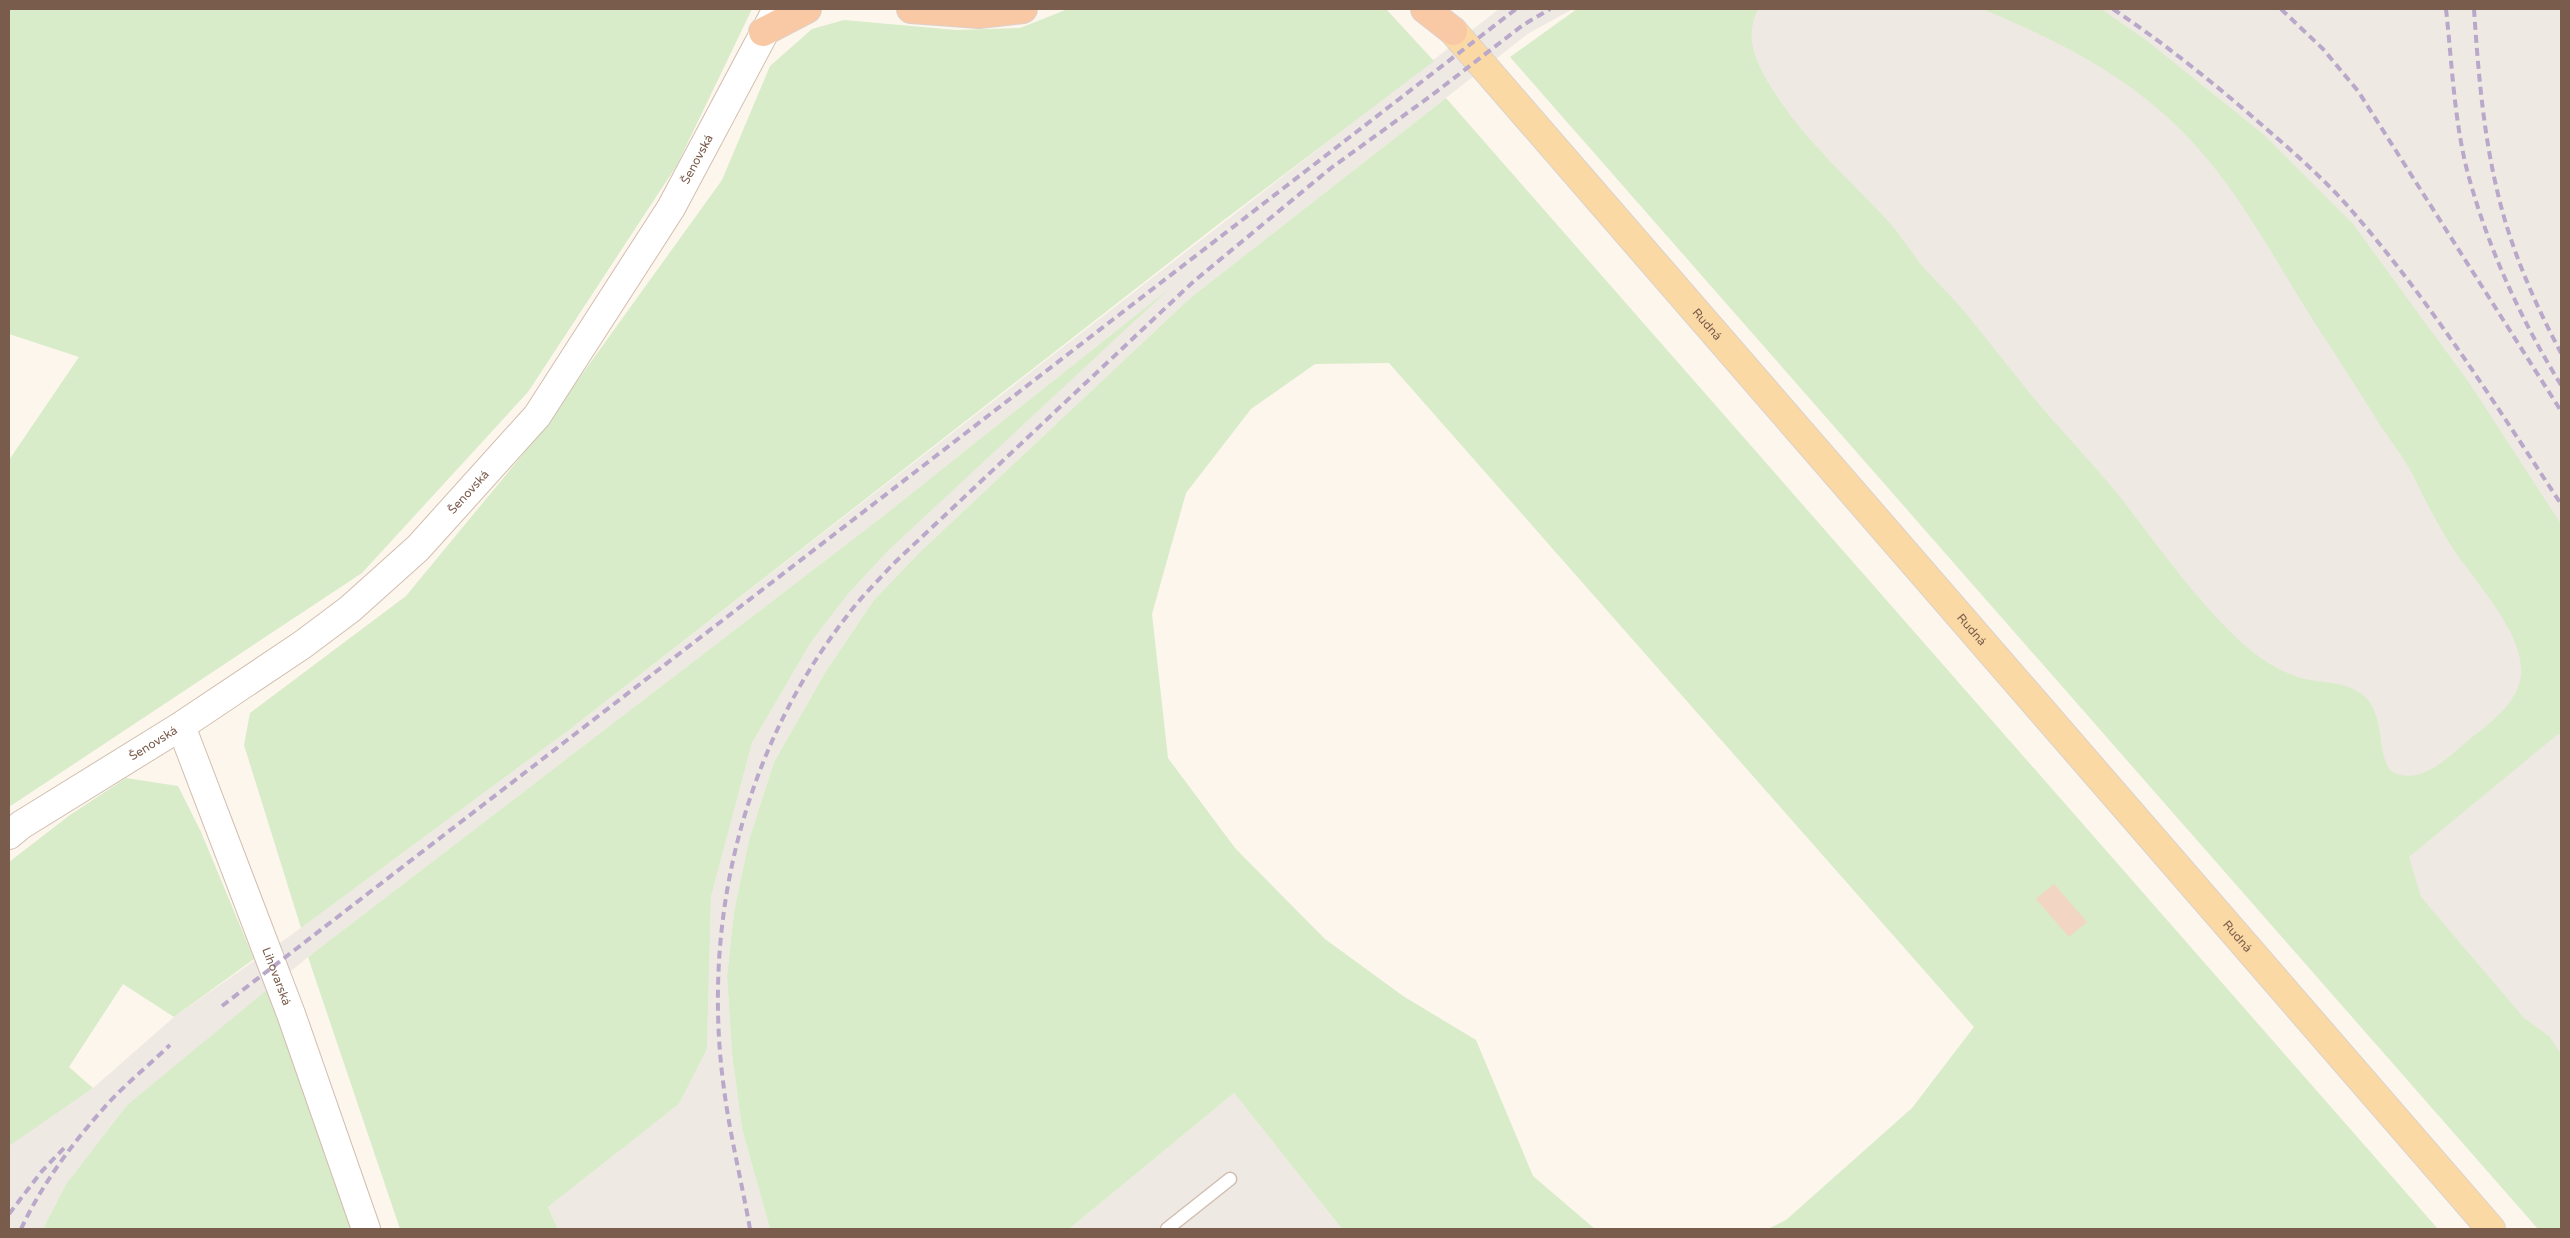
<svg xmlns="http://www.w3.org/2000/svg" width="2570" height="1238" viewBox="0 0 2570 1238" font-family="'Varela Round',sans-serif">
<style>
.industrial{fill:#efe9e4}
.green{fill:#d8ecc9}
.building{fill:#f3d5c3}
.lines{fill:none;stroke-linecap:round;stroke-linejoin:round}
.service-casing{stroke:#d1beb0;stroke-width:15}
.tertiary-casing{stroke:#d1beb0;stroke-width:30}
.primary-casing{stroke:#dad1cd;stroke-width:30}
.trunk-casing{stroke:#dad1cd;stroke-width:30}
.service{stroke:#fff;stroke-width:12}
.tertiary{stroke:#fff;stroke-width:28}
.primary{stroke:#fbd9a5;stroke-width:28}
.trunk{stroke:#f9c8a4;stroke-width:28}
.rail{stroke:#b9a8c9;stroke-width:4;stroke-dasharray:8 5;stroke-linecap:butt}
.labels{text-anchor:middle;stroke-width:4;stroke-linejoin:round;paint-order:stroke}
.street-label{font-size:12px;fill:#7a5c4d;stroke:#fffaf3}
</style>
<rect width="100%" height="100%" fill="#fdf6ec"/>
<path class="industrial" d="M1499,9H1573L1529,33L1189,299L919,553L874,600L826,671L774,762L749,840L734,912L727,976L732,1054L742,1129L770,1229H558L548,1207L679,1104L707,1049L711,897L752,743L811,642L848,594L889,550L1164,293L882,517L308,957L127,1105L66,1184L43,1229H9V1146L16,1140L93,1088L174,1017L301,928L569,730Z
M1594,9H2561V1141Z
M1234,1093L1342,1229H1069Z"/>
<path class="green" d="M9,9H752L677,165L528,392L362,573L9,807V460L79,357L9,334Z
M1068,9H1386L1434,61L1220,223L569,730L301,928L244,745L250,713L406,596L552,419L557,409L722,180L770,66L812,29L844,20L956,30L1020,28Z
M1577,9H1758C1744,37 1755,61 1771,87C1801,137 1848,178 1888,221C1900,234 1909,249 1920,263C1933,279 1949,293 1962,309C1985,336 2006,364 2028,391C2059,429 2094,464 2124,502C2162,551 2206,614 2254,653C2271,666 2289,676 2310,680C2327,683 2344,682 2360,693C2390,713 2373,766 2397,774C2425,783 2450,755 2470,739C2490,723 2518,703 2521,675C2525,630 2469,577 2447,539C2434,518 2423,496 2413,475C2403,456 2389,439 2378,422C2358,389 2337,357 2316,325C2264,243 2225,161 2147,100C2097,60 2040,33 1982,9H2101L2146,40L2263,134L2353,224L2470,384L2561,524V734L2557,735L2409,857L2421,897L2524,1018L2549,1036L2561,1054V1229H2538L1510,57Z
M1446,98L2438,1229H1768L1786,1220L1912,1108L1974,1027L1389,363L1315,364L1251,409L1186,493L1152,614L1168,758L1235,848L1325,939L1403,996L1476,1040L1533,1176L1595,1229H1342L1234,1093L1069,1229H770L742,1129L732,1054L727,976L734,912L749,840L774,762L826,671L874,600L919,553L1189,299Z
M1170,288L889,550L848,594L811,642L752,743L711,897L707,1049L679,1104L548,1207L558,1229H400L308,957L882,517Z
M126,778L178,786L201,832L254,959L174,1017L123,984L69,1067L93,1088L9,1146V862L70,815Z
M268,989L351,1229H43L66,1184L127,1105Z"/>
<path class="building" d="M2054,884L2087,922L2069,937L2036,899Z"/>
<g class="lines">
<defs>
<path id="service" d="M1167,1229L1230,1179"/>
<g id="tertiary">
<path id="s1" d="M181,726L291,1014L366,1229"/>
<path id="s2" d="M9,835L21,825L181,726L302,645L350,609L418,548L537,416L671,208L777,9"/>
</g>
<g id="primary">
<path id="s3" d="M1453,31L2491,1229"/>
</g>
<path id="trunk" d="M911,9L979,14L1023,9
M1425,9L1453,31
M763,32L807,9"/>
</defs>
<use href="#service" class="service-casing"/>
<use href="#tertiary" class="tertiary-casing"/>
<use href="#primary" class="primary-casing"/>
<use href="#trunk" class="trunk-casing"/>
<use href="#service" class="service"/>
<use href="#tertiary" class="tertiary"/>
<use href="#primary" class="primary"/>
<use href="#trunk" class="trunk"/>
<path class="rail" d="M2113,9C2168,46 2220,88 2270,132C2299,157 2328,183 2352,211C2431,302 2495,404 2561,504
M2281,9L2323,49L2358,91L2561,411
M2446,9C2452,63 2454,121 2468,174C2488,248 2521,320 2561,385
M2474,9C2478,69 2483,131 2497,190C2510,247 2534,302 2561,353
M222,1006L1516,9
M9,1214L42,1171L65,1147
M21,1229C41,1186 71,1145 103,1109C123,1086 148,1066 170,1045
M750,1229C742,1183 730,1136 724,1089C701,922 743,749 847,616C860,598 877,582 892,565L1193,282L1331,168L1432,95L1523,25L1550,9"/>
</g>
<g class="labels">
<g class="street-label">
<text dy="4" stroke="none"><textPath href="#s2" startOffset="981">Šenovská</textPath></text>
<text dy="4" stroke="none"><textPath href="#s3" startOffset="388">Rudná</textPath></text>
<text dy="4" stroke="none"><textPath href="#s2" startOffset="576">Šenovská</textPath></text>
<text dy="4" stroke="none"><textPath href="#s3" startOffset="792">Rudná</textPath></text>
<text dy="4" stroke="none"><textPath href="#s2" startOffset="171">Šenovská</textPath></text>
<text dy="4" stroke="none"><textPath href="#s3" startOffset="1198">Rudná</textPath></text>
<text dy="4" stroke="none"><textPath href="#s1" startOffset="268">Lihovarská</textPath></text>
</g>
</g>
<rect width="2570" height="1238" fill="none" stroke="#7a5c4d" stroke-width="20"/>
</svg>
